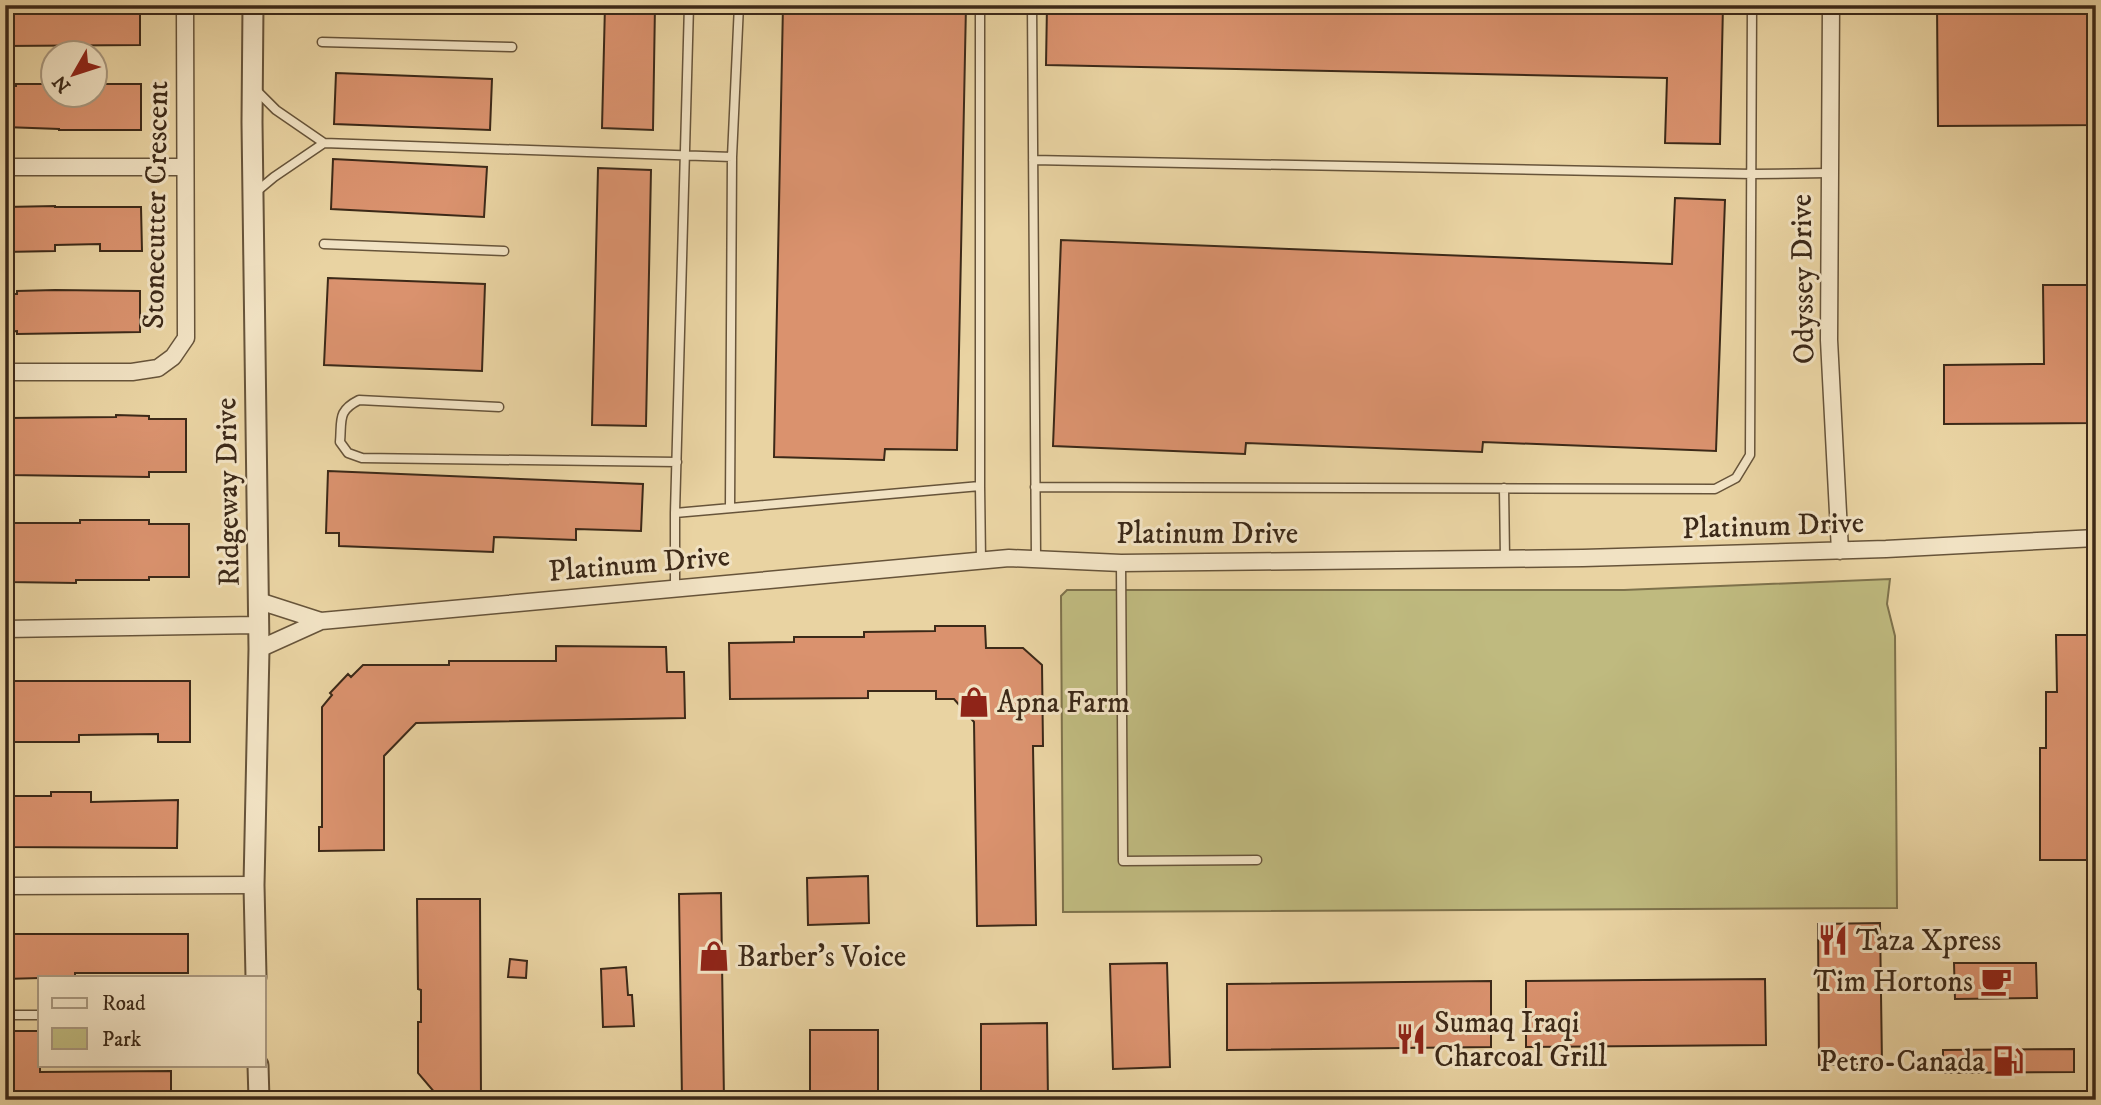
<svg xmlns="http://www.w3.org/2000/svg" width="2101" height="1105" viewBox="0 0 2101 1105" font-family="'IM FELL DW Pica',serif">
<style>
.green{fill:#bfba7f;stroke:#7e724c;stroke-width:2}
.building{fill:#da926e;stroke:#3c2918;stroke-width:2}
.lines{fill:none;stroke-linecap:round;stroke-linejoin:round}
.service-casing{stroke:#67543a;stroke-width:11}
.minor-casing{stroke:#67543a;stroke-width:19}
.tertiary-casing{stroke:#67543a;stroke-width:23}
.service{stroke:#f1e2c3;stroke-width:8}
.minor{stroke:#f1e2c3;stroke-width:16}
.tertiary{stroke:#f1e2c3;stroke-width:19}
.labels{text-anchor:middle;stroke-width:6;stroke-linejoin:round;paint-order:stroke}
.street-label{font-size:30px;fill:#3c2918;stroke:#f1e2c3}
.poi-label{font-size:30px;fill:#3c2918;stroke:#f1e2c3;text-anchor:start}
</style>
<rect width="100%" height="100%" fill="#e9d3a2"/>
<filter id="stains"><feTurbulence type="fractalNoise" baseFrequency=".00286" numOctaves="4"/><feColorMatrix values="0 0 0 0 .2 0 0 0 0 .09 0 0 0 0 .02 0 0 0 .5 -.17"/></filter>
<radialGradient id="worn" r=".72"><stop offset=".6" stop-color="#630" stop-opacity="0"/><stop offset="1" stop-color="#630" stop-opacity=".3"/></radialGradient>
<path class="green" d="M1890,579L1887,604L1895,636L1897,908L1063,912L1061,596L1067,590H1624Z"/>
<path class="building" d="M5,5H140V45L5,46Z
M605,5H655L653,130L602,128Z
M783,5H966L957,450L885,449L884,460L774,457Z
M1047,5H1723L1720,144L1665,143L1667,78L1046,65Z
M1937,5H2089L2090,66H2096V125L1938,126Z
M336,73L492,79L490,130L334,124Z
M16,84H52V94H94V84H141V130H59V129L5,127V86H16Z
M333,159L487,167L484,217L331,209Z
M598,168L651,170L646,426L592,425Z
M1675,198L1725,200L1716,451L1483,442L1482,452L1246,443L1245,454L1053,446L1061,240L1672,264Z
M55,206V207H141L142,251H100V244L55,245V251L5,252V207Z
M328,278L485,284L482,371L324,365Z
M2043,285H2096L2094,423L1944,424V365L2044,364Z
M55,290L140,291V332L17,334V331L5,332V294H17V291Z
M116,415L149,416V419H186V472H149V477L8,475V418L116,417Z
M328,471L643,484L641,531L576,529V540L494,537L493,552L339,546V533H326Z
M80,520H149V524H189V577H149V580H76V583L8,582V523H80Z
M935,626H985L986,648H1023L1042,665L1043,746H1033L1036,925L977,926L974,722L954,699H936V691H868V698L730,699L729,643L794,642V637H864V632L935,631Z
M2056,635H2096V843H2090V860H2040V748H2046V692H2057Z
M556,646L666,647L667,672H684L685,718L416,723L384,756V850L319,851V827H322V707L332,695L330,693L348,674L351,677L363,665H449V661H556Z
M5,681H190V742H158V734L79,735V742H5Z
M51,792H91V802L178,800L177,848L8,847V796H51Z
M868,876L869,923L808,925L807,878Z
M721,893L724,1100H682L679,894Z
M417,899H480L481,1100H441L418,1073V1022H421V990L418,989Z
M1880,923L1882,1064L1819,1065L1818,924Z
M5,934H188V973H75V977L5,979Z
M510,959L527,961L526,978L508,977Z
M1167,963L1170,1067L1113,1069L1110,964Z
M1954,963H2036L2037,998L1955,999Z
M626,967L628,995H632L634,1026L603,1027L601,969Z
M1765,979L1766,1045L1526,1047V981Z
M1491,981V1047L1227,1050V984Z
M1047,1023L1048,1100H981V1024Z
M810,1030H878V1100H810Z
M8,1031H40V1072L171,1071V1100H5V1073H8Z
M2074,1049V1072L1943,1073V1050Z"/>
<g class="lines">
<defs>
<path id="service" d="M980,5V486
M1032,5L1036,558
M322,42L512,47
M254,88L276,110L324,143L732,157
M1033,160L1752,174L1829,173
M256,192L274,177L324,143
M324,244L504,251
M499,407L359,400C337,411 342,420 340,442L348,453L362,458L677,462
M1035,487L1715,489L1736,478L1750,455L1752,5
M1504,488L1505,558
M730,508L732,157L739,5
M675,513L689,5
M1121,563L1123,861L1257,860
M675,588V513L980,486L981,560
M5,1015H40"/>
<path id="minor" d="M1831,5L1829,340L1840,551
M5,167H184
M5,372H132L158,368L173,357L186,338L185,5
M259,601L321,621
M5,629L259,625
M259,649L321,621L1009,558L1121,563L1583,558L1886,549L2096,538
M5,886L254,885"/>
<path id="tertiary" d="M253,5L252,122L259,649L254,885L256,977
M258,1065L259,1100"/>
</defs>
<use href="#service" class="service-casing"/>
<use href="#minor" class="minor-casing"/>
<use href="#tertiary" class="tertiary-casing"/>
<use href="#service" class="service"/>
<use href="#minor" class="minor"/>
<use href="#tertiary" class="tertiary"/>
</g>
<defs>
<symbol id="shop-bare" viewBox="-9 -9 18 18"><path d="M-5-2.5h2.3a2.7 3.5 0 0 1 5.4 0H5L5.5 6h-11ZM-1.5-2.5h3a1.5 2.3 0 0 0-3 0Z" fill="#8f2418" stroke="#f1e2c3" stroke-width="2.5" paint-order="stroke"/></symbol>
<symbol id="restaurant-bare" viewBox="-9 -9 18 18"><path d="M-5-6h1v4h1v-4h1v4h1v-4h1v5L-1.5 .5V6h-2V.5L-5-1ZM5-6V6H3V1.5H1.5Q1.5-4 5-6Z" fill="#8f2418" stroke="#f1e2c3" stroke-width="2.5" paint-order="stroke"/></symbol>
<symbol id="cafe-bare" viewBox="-9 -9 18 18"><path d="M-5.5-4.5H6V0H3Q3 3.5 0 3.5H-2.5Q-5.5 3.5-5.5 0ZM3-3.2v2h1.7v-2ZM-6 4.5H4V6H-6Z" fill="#8f2418" stroke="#f1e2c3" stroke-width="2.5" paint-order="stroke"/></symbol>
<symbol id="fuel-bare" viewBox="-9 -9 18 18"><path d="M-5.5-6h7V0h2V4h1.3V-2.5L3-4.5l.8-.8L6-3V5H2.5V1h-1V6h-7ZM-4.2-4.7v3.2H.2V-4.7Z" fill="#8f2418" stroke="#f1e2c3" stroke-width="2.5" paint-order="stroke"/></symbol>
</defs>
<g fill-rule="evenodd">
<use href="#shop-bare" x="952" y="680" width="44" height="44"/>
<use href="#restaurant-bare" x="1811" y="918" width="44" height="44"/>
<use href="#shop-bare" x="692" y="934" width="44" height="44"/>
<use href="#cafe-bare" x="1974" y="959" width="44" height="44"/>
<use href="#restaurant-bare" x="1389" y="1017" width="44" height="44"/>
<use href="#fuel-bare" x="1986" y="1039" width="44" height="44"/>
</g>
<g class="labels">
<g class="street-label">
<text transform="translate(155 205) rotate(-89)" y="10">Stonecutter Crescent</text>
<text transform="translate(1802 279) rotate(-91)" y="10">Odyssey Drive</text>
<text transform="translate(227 492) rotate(-91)" y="10">Ridgeway Drive</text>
<text transform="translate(1773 525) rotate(-2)" y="10">Platinum Drive</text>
<text x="1207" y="543">Platinum Drive</text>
<text transform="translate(639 563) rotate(-5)" y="10">Platinum Drive</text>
</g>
<g class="poi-label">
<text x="997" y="712">Apna Farm</text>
<text x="1856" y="950">Taza Xpress</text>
<text x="737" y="966">Barber's Voice</text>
<text x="1973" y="991" text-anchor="end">Tim Hortons</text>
<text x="1434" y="1032">Sumaq Iraqi<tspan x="1434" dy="34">Charcoal Grill</tspan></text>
<text x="1985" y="1071" text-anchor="end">Petro-Canada</text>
</g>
</g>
<rect width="2101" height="1105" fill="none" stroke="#e9d3a2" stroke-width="28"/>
<rect x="7" y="7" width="2087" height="1091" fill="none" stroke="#3c2918" stroke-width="3.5"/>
<rect x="14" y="14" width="2073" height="1077" fill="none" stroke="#3c2918" stroke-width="2"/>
<rect x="38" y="976" width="228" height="91" fill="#f1e2c3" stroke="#a9987f" stroke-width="2"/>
<rect x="52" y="998" width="35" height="10" fill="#f1e2c3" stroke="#a9987f" stroke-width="2"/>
<text x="102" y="1010" font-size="21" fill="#3c2918">Road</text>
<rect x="52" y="1028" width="35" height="21" fill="#bfba7f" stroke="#a9987f" stroke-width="2"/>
<text x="102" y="1046" font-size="21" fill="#3c2918">Park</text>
<g transform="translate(74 74) rotate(231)"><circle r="33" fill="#f1e2c3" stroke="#a9987f" stroke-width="2"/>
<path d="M0-5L12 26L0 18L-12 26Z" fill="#8f2418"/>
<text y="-10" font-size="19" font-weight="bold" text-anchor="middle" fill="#3c2918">N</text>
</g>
<rect width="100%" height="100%" filter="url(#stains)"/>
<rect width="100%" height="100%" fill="url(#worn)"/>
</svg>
